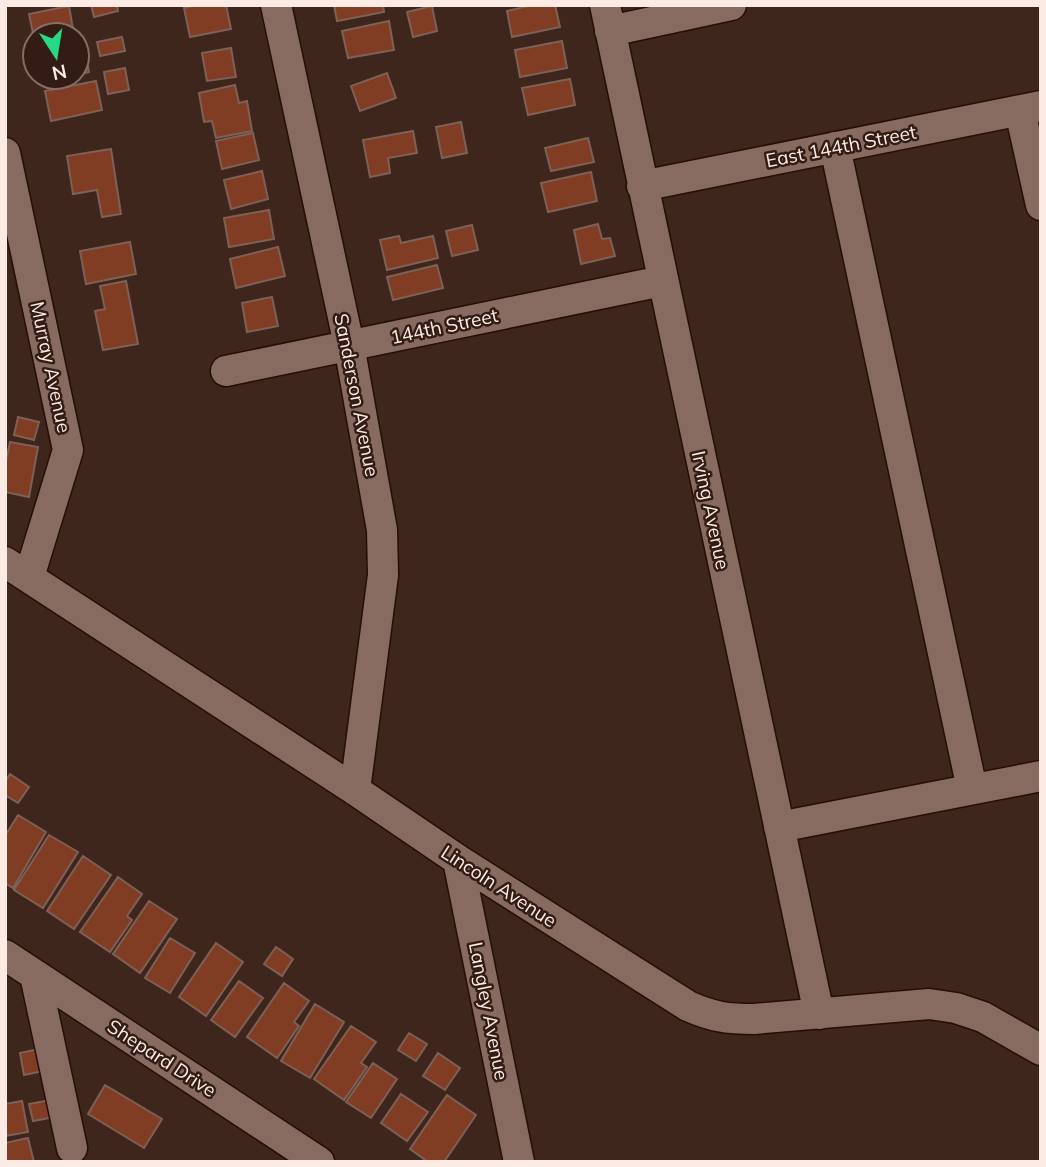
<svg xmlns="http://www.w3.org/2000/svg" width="1046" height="1167" viewBox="0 0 1046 1167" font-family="Mulish,sans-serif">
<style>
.building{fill:#813d23;stroke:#7d6056;stroke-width:2}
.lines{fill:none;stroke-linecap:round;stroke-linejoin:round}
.minor-casing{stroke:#240e06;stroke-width:33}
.minor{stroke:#886b60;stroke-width:30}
.labels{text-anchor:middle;stroke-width:5;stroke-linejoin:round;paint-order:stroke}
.street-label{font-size:19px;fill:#fcebe5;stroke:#331c13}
</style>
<rect width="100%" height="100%" fill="#3e261d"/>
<path class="building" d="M91,5H117L118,11L94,17Z
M196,5H226L231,29L190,37L184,8Z
M334,5H383L384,12L337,21Z
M533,5H555L560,27L512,37L507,11Z
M69,6L74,35H35V43L29,14Z
M432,6L437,31L413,37L407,12Z
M389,21L394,50L348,58L342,31Z
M122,37L125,51L100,56L97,42Z
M562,41L567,68L520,77L515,50Z
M83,43L89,72L77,75V45Z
M231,48L236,77L207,81L202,53Z
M125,68L129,90L108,94L104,72Z
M387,73L396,98L360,111L351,86Z
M42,77H68L43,82Z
M570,79L575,105L528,115L522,88Z
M96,81L102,110L51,121L45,91Z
M235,85L239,103L247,101L252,131L216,138L212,121L204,122L199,93Z
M461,122L467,153L442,158L436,127Z
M413,131L417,153L388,158L390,173L370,177L363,140Z
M253,133L259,160L222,169L216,141Z
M588,138L594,162L551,171L545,148Z
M111,149L121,214L102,217L97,190L73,194L67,156Z
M262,171L268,199L231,209L224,180Z
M591,172L597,201L548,212L541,183Z
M269,210L274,239L229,247L224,218Z
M598,224L602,239L610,238L615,256L581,264L574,230Z
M472,225L478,250L452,256L446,231Z
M399,236L401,243L433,236L438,258L387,270L380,240Z
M130,242L136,274L86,284L80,251Z
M278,247L285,276L236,288L230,259Z
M437,265L443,288L393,300L387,277Z
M126,281L138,344L103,350L95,311L105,309L100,286Z
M272,297L278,326L247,332L242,303Z
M18,417L39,422L34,440L14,435Z
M10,442L38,447L29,497L5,492V466Z
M10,774L29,787L18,803L5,795V782Z
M18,815L46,832L13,888L5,883V836Z
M49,835L78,852L43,908L14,890Z
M83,856L111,875L74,929L47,911Z
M118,877L142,894L127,916L132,920L110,952L80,932Z
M149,901L177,919L140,973L113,954Z
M170,938L195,953L170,993L145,978Z
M216,943L243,962L206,1016L179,997Z
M276,947L293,959L282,976L264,964Z
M239,981L263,998L235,1037L211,1020Z
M284,983L309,1001L294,1022L299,1026L277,1058L247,1037Z
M315,1004L344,1022L310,1078L281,1061Z
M351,1026L376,1042L361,1063L367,1067L344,1100L314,1079Z
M409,1033L427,1044L416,1061L398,1050Z
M44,1048L48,1070L24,1075L20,1053Z
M438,1053L460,1068L445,1090L423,1076Z
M373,1063L397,1079L371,1118L346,1102Z
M105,1085L162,1119L144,1148L88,1114Z
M401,1094L428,1112L407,1141L381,1123Z
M447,1095L476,1115L444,1162H428L410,1149Z
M56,1099L60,1116L33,1121L29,1104Z
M22,1101L28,1132L5,1136V1104Z
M28,1138L34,1162H5V1143Z"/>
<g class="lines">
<defs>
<path id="minor" d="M276,5L349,345L382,530L383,575L355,790
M605,5L819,1014
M610,31L731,5
M1020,111L1041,205
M835,147L972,789
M5,153L68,450L29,577
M642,186L1041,106
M226,371L662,281
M5,562L355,790L458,860L688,1006C713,1017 727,1019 754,1019L929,1004L956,1008L983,1017L1041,1050
M779,827L1041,776
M458,860L519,1162
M5,955L319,1162
M35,975L72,1148"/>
</defs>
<use href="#minor" class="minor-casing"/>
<use href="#minor" class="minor"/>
</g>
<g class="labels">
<g class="street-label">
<text transform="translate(841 146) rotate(-11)" y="7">East 144th Street</text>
<text transform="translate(444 326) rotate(-12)" y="7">144th Street</text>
<text transform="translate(51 367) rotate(78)" y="7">Murray Avenue</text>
<text transform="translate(357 395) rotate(79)" y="7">Sanderson Avenue</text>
<text transform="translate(711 510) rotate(78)" y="7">Irving Avenue</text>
<text transform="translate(499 886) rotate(33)" y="7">Lincoln Avenue</text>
<text transform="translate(489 1011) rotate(79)" y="7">Langley Avenue</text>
<text transform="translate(162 1058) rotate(33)" y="7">Shepard Drive</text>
</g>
</g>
<rect width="1046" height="1167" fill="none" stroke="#fcebe5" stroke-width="14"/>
<g transform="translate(56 56) rotate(168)"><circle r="33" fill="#331c13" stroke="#836f67" stroke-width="2"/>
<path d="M0-5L12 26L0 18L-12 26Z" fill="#27d885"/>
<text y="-10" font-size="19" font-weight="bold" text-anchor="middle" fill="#fcebe5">N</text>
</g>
</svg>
